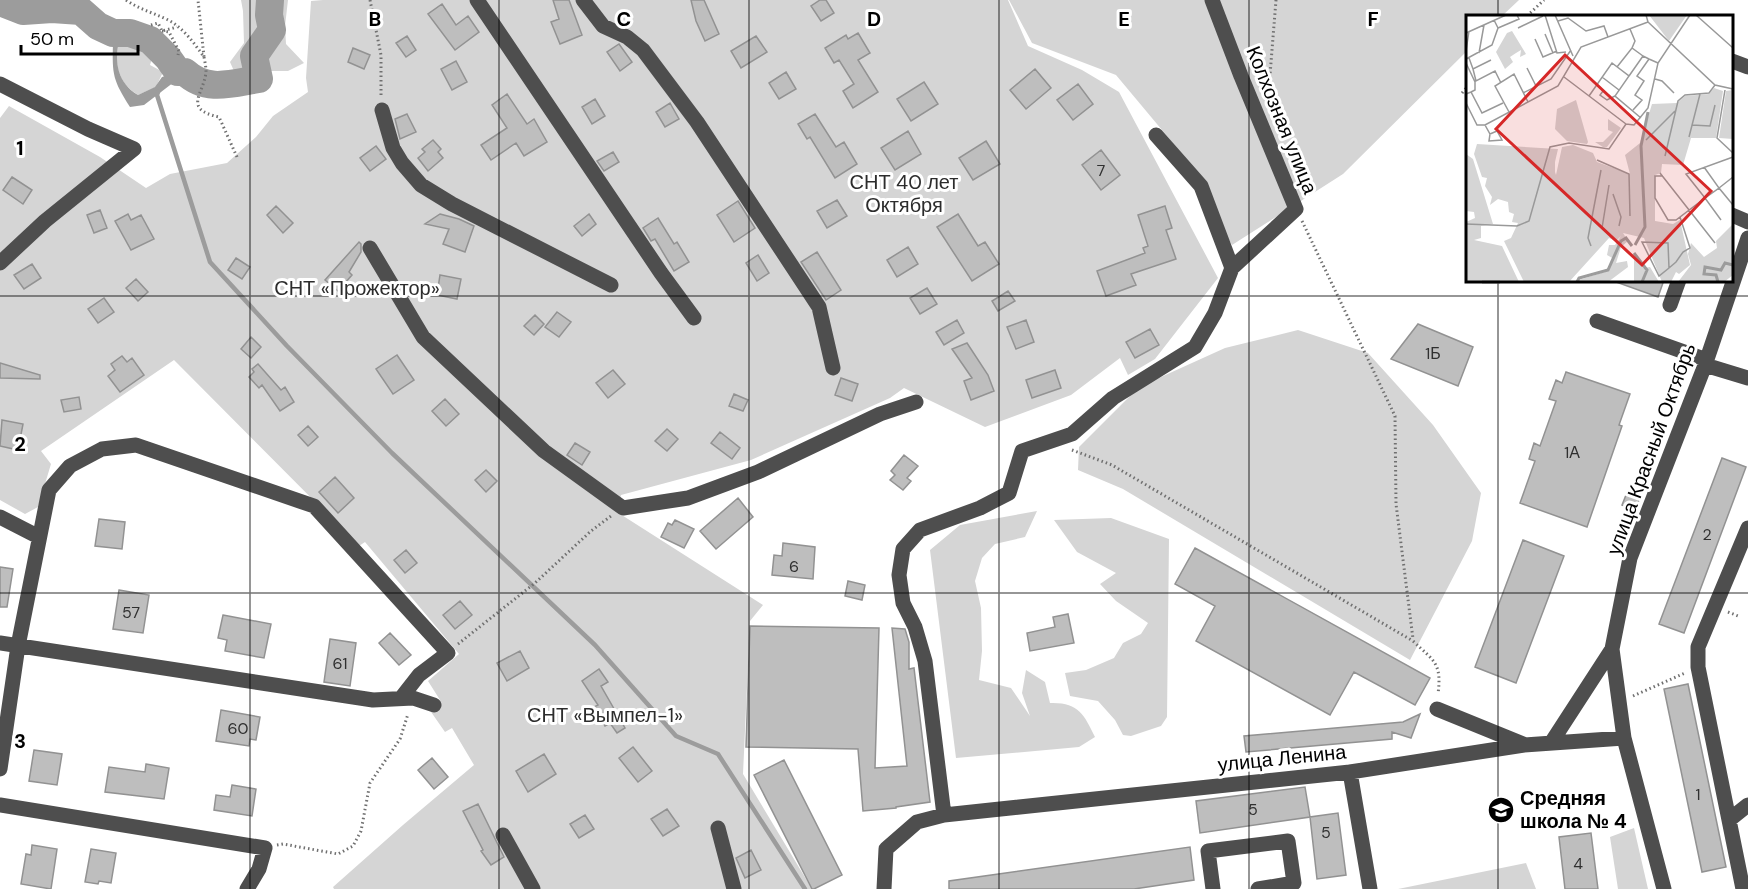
<svg xmlns="http://www.w3.org/2000/svg" width="1748" height="889" viewBox="0 0 1748 889" font-family="'DM Sans',sans-serif">
<style>
.green{fill:#d5d5d5}
.water{fill:#9c9c9c;fill-rule:evenodd}
.lines{fill:none;stroke-linecap:round;stroke-linejoin:round}
.stream{stroke:#9c9c9c;stroke-width:4.5}
.river{stroke:#9c9c9c;stroke-width:28}
.building{fill:#bebebe;stroke:#929292;stroke-width:1.5}
.path{stroke:#707070;stroke-width:3;stroke-dasharray:1.5 3;stroke-linecap:butt}
.minor{stroke:#4e4e4e;stroke-width:15}
.grid{fill:none;stroke:#000;stroke-width:1.5;stroke-opacity:0.55}
.labels{text-anchor:middle;stroke-width:6;stroke-linejoin:round;paint-order:stroke}
.number-label{font-size:16px;fill:#303030}
.street-label{font-size:20px;fill:#000;stroke:#fff}
.park-label{font-size:20px;fill:#2c2c2c;stroke:#fff}
.poi-label{font-size:20px;font-weight:bold;fill:#000;stroke:#fff;text-anchor:start}
.inset-river{fill:none;stroke:#9c9c9c;stroke-width:3}
.inset-road{fill:none;stroke:#999;stroke-width:1.5}
.view{fill:#d62828;fill-opacity:0.15;stroke:#d62828;stroke-width:3}
.inset-edge{fill:none;stroke:#000;stroke-width:3}
.grid-label{font-size:20px;text-anchor:middle;font-weight:bold;fill:#000;stroke:#fff;stroke-width:6;stroke-linejoin:round;paint-order:stroke}
</style>
<rect width="100%" height="100%" fill="#fff"/>
<path class="green" d="M241,0H288L285,26L286,44L304,63L288,71H258L243,75L234,71L230,62L244,43L243,11Z
M323,0H1008L1028,46L1082,70L1119,92L1218,278L1155,359L1128,375L1120,358L1071,395L985,427L904,388L890,398L751,460L621,495L617,512L763,605L750,621L743,774L812,889H334L333,887L403,825L474,765L452,728L445,732L429,709L440,700L428,681L459,654L365,542L359,546L174,360L41,451L51,464L38,507L25,514L0,500V118L9,106L100,157L146,188L170,174L227,163L256,137L273,116L308,92L306,78L311,1Z
M1009,0H1519L1502,16H1468L1467,51L1343,174L1232,245L1172,142L1116,75L1032,43Z
M134,38L135,43L154,52L150,65L163,72L156,87L138,95C117,82 114,63 119,41Z
M1298,330L1368,353L1433,425L1481,493L1472,541L1410,660L1123,489L1078,470L1079,447L1139,387L1225,348Z
M1037,511L1025,537L995,544L982,558L975,581L981,608L982,651L979,680L1011,688L1030,716L1022,693L1026,670L1045,682L1050,703C1078,702 1084,714 1095,737L1079,747L956,758L930,550L960,525Z
M1111,518L1169,539L1167,717L1161,726L1131,736L1123,735L1115,720L1098,701L1070,696L1065,673L1086,670L1114,658L1123,643L1141,634L1148,623L1116,601L1100,584L1116,573L1077,552L1054,520Z
M1634,828L1648,889H1618L1610,837Z
M1526,863L1536,889H1398Z"/>
<path class="water" d="M98,26C141,26 157,28 179,68L187,71L194,80L186,83L178,79L144,105L130,107C113,80 112,75 113,43L103,38ZM134,38L135,43L157,53L173,68L171,74L162,77L155,87L138,95C118,83 114,63 119,41Z"/>
<g class="lines">
<path class="stream" d="M158,92L157,95L210,262L287,346L392,453L595,645L676,736L718,754L805,889"/>
<path class="river" d="M0,2L23,11L52,9L81,11L98,26L113,33H130L150,40L168,58L178,72H185C207,93 233,83 259,79L254,56L272,30L269,15L270,0"/>
</g>
<path class="building" d="M553,0H569L582,35L560,44L551,22L559,19Z
M691,0H704L719,34L705,41L696,21Z
M820,0H826L834,13L821,21L811,6Z
M442,4L456,25L468,16L479,32L455,50L428,14Z
M858,33L870,53L858,60L878,92L853,108L843,91L854,84L839,60L834,63L825,48L846,35L848,39Z
M407,36L416,50L406,57L396,43Z
M756,36L767,52L741,68L731,51Z
M619,44L632,62L620,71L607,52Z
M353,48L370,55L364,69L348,62Z
M456,61L467,82L452,90L441,69Z
M1035,69L1051,88L1026,109L1010,90Z
M786,72L796,89L779,99L769,83Z
M924,82L938,104L911,121L897,99Z
M1078,84L1093,104L1073,120L1057,100Z
M507,94L527,124L534,119L547,142L524,156L516,143L491,160L481,145L507,128L492,105Z
M595,99L605,116L592,124L582,107Z
M670,103L679,119L665,127L656,112Z
M407,114L416,132L400,139L395,119Z
M815,114L836,147L844,142L857,164L835,178L810,137L807,139L798,124Z
M908,131L921,154L895,170L881,148Z
M433,140L441,149L438,152L443,158L428,171L418,158L425,152L422,149Z
M986,141L1000,164L973,180L959,158Z
M376,146L386,159L370,171L360,158Z
M1101,150L1120,175L1101,190L1082,165Z
M613,152L619,162L604,171L597,161Z
M12,177L32,190L23,204L3,190Z
M837,200L847,216L827,228L817,211Z
M738,201L755,228L734,242L717,215Z
M276,206L293,223L283,233L267,215Z
M1165,206L1172,228L1166,230L1176,259L1131,274L1136,285L1106,296L1097,271L1145,253L1143,248L1148,246L1138,215Z
M100,210L107,228L94,233L87,215Z
M128,214L131,220L141,215L154,239L131,250L115,221Z
M440,214L459,219L474,226L465,252L443,244L449,229L425,224Z
M589,214L596,224L582,236L574,226Z
M958,214L978,246L985,242L999,264L972,281L937,227Z
M658,218L674,244L677,242L689,262L674,271L655,239L651,241L643,228Z
M359,242L361,244V252L349,272L352,275L338,291L325,280Z
M908,247L918,264L897,277L887,260Z
M817,252L841,290L826,300L801,262Z
M758,255L769,273L757,281L746,263Z
M236,258L250,267L242,279L228,270Z
M32,264L41,278L24,289L14,275Z
M440,275L461,279L457,299L437,295Z
M136,279L148,292L138,301L126,288Z
M1616,280H1664L1658,297L1616,282Z
M927,288L937,304L920,314L910,298Z
M1008,291L1015,301L998,311L992,301Z
M104,298L114,312L98,323L88,309Z
M557,312L571,322L559,337L545,327Z
M535,315L544,324L534,335L524,326Z
M957,320L964,333L944,345L936,332Z
M1026,320L1034,342L1016,349L1007,327Z
M1418,324L1473,347L1458,386L1391,359Z
M1150,329L1159,345L1135,358L1126,342Z
M251,337L261,347L251,358L241,349Z
M967,343L988,375L994,391L971,400L964,381L972,378L952,349Z
M397,355L414,380L393,394L376,369Z
M122,356L127,362L132,358L144,375L120,392L108,376L115,370L111,364Z
M0,363L40,375V379L0,378Z
M258,364L281,390L285,387L294,402L280,411L262,385L259,388L249,377L254,372L252,369Z
M613,370L625,384L608,398L596,383Z
M1055,370L1061,388L1032,398L1026,380Z
M1566,372L1630,394L1619,425L1622,426L1587,527L1520,503L1535,461L1529,459L1534,443L1540,446L1556,401L1549,399L1556,380L1562,383Z
M841,378L858,384L852,401L835,395Z
M734,394L748,400L743,411L729,406Z
M79,397L81,409L64,412L61,400Z
M445,399L459,414L446,426L432,411Z
M2,420L23,424L18,450L0,446Z
M308,426L318,437L308,446L298,435Z
M667,429L678,439L667,451L655,441Z
M720,432L740,448L732,459L711,443Z
M575,443L590,452L582,465L567,455Z
M904,455L918,466L907,478L911,481L903,490L890,480L895,475L891,471Z
M1722,458L1746,467L1684,633L1659,624Z
M486,470L497,481L486,492L475,480Z
M335,477L354,498L338,513L319,492Z
M1628,490L1641,495L1635,510L1622,505Z
M738,498L753,517L716,549L700,531Z
M99,519L125,522L122,549L95,546Z
M675,520L694,529L684,548L661,537L668,523L672,525Z
M1523,540L1564,556L1516,683L1475,667Z
M783,543L815,547L813,579L772,575L774,555L782,556Z
M1195,548L1430,678L1415,705L1354,672L1330,715L1196,641L1215,606L1175,584Z
M406,550L417,563L405,573L394,560Z
M0,567L13,569L7,607H0Z
M848,581L865,585L862,600L845,596Z
M119,590L149,595L143,633L113,629Z
M460,601L472,615L455,629L443,615Z
M1068,614L1074,643L1030,651L1027,633L1055,627L1053,617Z
M223,615L271,624L264,658L225,651L227,640L218,638Z
M750,626L879,628L875,768L907,766L892,628L905,629L909,642V669L914,668L930,802L896,807V808L863,811L858,749L746,747Z
M390,633L411,655L399,665L379,643Z
M330,639L356,643L350,686L324,682Z
M520,651L529,668L507,681L497,663Z
M599,669L608,682L601,686L625,728L617,733L610,723L605,726L594,707L598,705L582,681Z
M1688,684L1726,867L1702,872L1664,689Z
M221,710L260,717L256,740L250,739L249,746L216,741Z
M1420,714L1411,738L1392,732V739L1246,752L1244,736L1403,722Z
M633,747L652,771L638,782L619,758Z
M34,750L62,754L57,785L29,781Z
M544,754L556,774L528,792L516,771Z
M432,758L448,777L434,789L418,770Z
M784,760L842,875L814,889H812L754,775Z
M146,764L169,768L164,799L105,792L109,767L145,772Z
M232,785L256,789L252,816L214,810L216,795L230,797Z
M1305,787L1310,817L1200,833L1196,801Z
M478,804L504,857L491,865L481,851L483,850L463,811Z
M667,809L679,826L663,836L651,819Z
M1338,813L1346,875L1317,879L1310,817Z
M585,815L594,829L579,838L570,824Z
M1591,833L1598,889H1565L1559,837Z
M32,845L57,849L51,889L21,884L26,854L31,855Z
M1190,847L1194,880L1134,889H949V881Z
M91,849L116,853L111,883L99,881L98,884L85,882Z
M751,850L761,870L745,878L736,858Z"/>
<g class="lines">
<path class="path" d="M126,0C139,9 151,12 166,19C182,26 194,43 204,57L198,0
M370,0L381,55V96
M1527,16L1544,0
M151,25L158,23L162,31L177,27
M162,31L169,32L179,51L178,55
M204,57C205,62 206,67 206,72C204,94 182,109 219,117L237,157
M1462,93L1468,86
M1268,100L1276,0
M1302,221L1395,416L1396,504L1413,639
M1072,450L1112,465L1413,641C1434,661 1442,663 1438,694
M1728,612L1738,616
M458,644L535,583L591,531L611,516
M1633,696L1685,673
M277,845L283,844L338,854L353,846L361,831L370,783L400,739L408,714"/>
<path class="minor" d="M477,0L661,273L694,318
M583,0L603,26L627,37L643,50L697,122L819,307L833,368
M1212,0L1241,76L1296,209L1232,268
M1732,61L1748,67
M0,84L88,129L134,149L45,221L0,263
M382,110L393,148L402,163L421,185L452,204L611,285
M1732,215L1748,222
M370,248L423,337L544,451L623,508L688,498L758,472L880,414L916,402
M1670,305L1679,280
M1597,321L1707,360
M1705,365L1748,378
M0,517L39,537
M0,643L373,700L413,698L434,705
M1437,709L1523,744
M1551,743L1612,649
M0,769L18,646L49,490L70,466L102,449L136,445L314,506L448,653L419,675L401,698
M1350,772L1370,889
M0,805L265,848L259,869L247,889
M944,815L925,661L915,627L903,603L899,575L903,549L920,530L980,508L1009,493L1022,451L1072,434L1113,398L1195,347L1215,313L1232,268L1201,186L1156,135
M1729,820L1748,805
M718,828L734,889
M503,835L533,889
M884,889L886,849L917,822L944,815L1350,772L1524,745L1624,738
M1213,889L1208,851L1288,841L1294,883L1258,889
M1664,889L1624,738L1612,649L1630,558L1705,365L1748,238
M1743,889L1698,667V647L1748,528"/>
</g>
<path class="grid" d="M250,0V889M499,0V889M749,0V889M999,0V889M1249,0V889M1498,0V16M1498,280V889M0,296H1748M0,593H1748"/>
<defs>
<symbol id="school-disc" viewBox="-11 -11 22 22"><circle r="9.5" fill="#000" stroke="#fff"/><path d="M0-5L7-2L0 1L-7-2ZM-4 1L0 2.5L4 1V4Q0 6-4 4Z" fill="#fff"/></symbol>
</defs>
<g fill-rule="evenodd">
<use href="#school-disc" x="1486" y="795" width="30" height="30"/>
</g>
<g class="labels">
<g class="number-label">
<text x="1101" y="176">7</text>
<text x="1433" y="359">1Б</text>
<text x="1572" y="458">1А</text>
<text x="1707" y="540">2</text>
<text x="794" y="572">6</text>
<text x="131" y="618">57</text>
<text x="340" y="669">61</text>
<text x="238" y="734">60</text>
<text x="1698" y="800">1</text>
<text x="1253" y="815">5</text>
<text x="1326" y="838">5</text>
<text x="1578" y="869">4</text>
</g>
<g class="street-label">
<text transform="translate(1282 120) rotate(68)" y="7">Колхозная улица</text>
<text transform="translate(1651 449) rotate(-70)" y="7">улица Красный Октябрь</text>
<text transform="translate(1282 758) rotate(-6)" y="7">улица Ленина</text>
</g>
<g class="park-label">
<text x="904" y="189">СНТ 40 лет<tspan x="904" dy="23">Октября</tspan></text>
<text x="357" y="295">СНТ «Прожектор»</text>
<text x="605" y="722">СНТ «Вымпел-1»</text>
</g>
<g class="poi-label">
<text x="1520" y="805">Средняя<tspan x="1520" dy="23">школа № 4</tspan></text>
</g>
</g>
<g transform="translate(1466 15)">
<rect width="267" height="267" fill="#fff"/>
<path d="M183,0H221L203,26ZM46,16L60,39L54,42L55,35L50,38L44,42L47,47L39,54L30,37L41,18ZM248,73L257,76L250,123H225L217,150L196,149L195,158L189,160V206L207,209L214,205L224,250L213,259L210,257L205,267H196L178,223L157,218L162,226L155,232L150,248L161,246L162,252L142,267L109,266L139,257L148,244L141,240L143,230H149L155,221L150,226L143,223L103,267H58L38,226L45,223L52,208L46,207L48,199L43,197L42,187L32,184L24,190L26,182L19,171L21,163L16,162L8,139L11,129L92,134L89,147V157L90,160L96,132L107,130L127,138L131,147L164,159L159,140L174,128L186,89L211,88L219,81L243,79ZM267,75V124L253,123L260,76ZM110,85L122,127L121,129L101,126L89,114L91,94ZM142,104L155,113L141,132H137L129,127H137L147,117L142,115ZM0,139L7,144L27,209L15,211V223L8,225L36,231L53,267H0V207L9,203L8,197L0,196ZM267,209V260L258,267H212L225,250L222,239L225,228L238,242L251,233L250,226ZM168,244L178,253L184,252L193,267H168Z" fill="#d5d5d5"/>
<path class="inset-river" d="M169,230L179,212L175,131L182,97M168,238L181,255L176,267M16,267H34M111,267L113,263L142,255L155,226L160,223L166,231M252,267L250,260L238,259L239,252L255,255L259,248L267,250"/>
<path class="inset-road" d="M79,0L91,38L100,37M89,0L107,41M230,0L267,33M92,6L102,3L120,16L138,11L142,22M182,7L249,70L267,74M32,13L53,4L51,0M52,13L77,1M164,14L169,26L166,33M0,18L40,0M79,19L87,38M69,24L77,42L91,36M0,36L3,16M13,38L18,10M3,43L7,54L25,45M0,44L26,30L32,13L28,5M0,48L9,67V75L5,77M151,52L166,33L177,41M61,53L70,71M7,54L10,66L29,56L35,68M163,61L177,41L183,44M98,62L160,109M136,62L153,75M189,64L196,66L208,78M259,75L251,123L267,138M57,78L85,64L105,35M0,79L5,77L16,98L37,88M123,81L146,48L163,61L149,81L175,103M144,81L137,76L134,80L141,85L149,81M0,88L11,110H19L92,71L115,32L182,7L180,0M167,95L176,85L169,80L178,66L171,61L183,44L192,48M43,97L29,71L48,59L62,87M160,109L168,110L182,93L192,48L224,0M19,110L24,119L31,116L36,125L23,126L24,119M226,110L244,111L249,90M223,122L234,79M180,125L209,96M199,141L212,86L219,80L243,78L249,70M131,145L163,159L164,201M238,152L253,173L239,183L220,159L267,142M194,158L249,228M197,161H189V183L202,205H210L239,183L255,205M267,162L253,173L267,190M147,179L155,202L153,211M0,209L51,211L63,206L84,132L103,128L143,134L160,109M136,213L143,170M125,231L122,223L135,155M203,253L202,228L176,227L193,261L203,253L210,247L217,237L224,233L214,202"/>
<path class="view" d="M99,40L245,176L176,250L30,114Z"/>
<rect width="267" height="267" class="inset-edge"/>
</g>
<g class="grid-label">
<text x="375" y="26">B</text>
<text x="624" y="26">C</text>
<text x="874" y="26">D</text>
<text x="1124" y="26">E</text>
<text x="1373" y="26">F</text>
<text x="20" y="155">1</text>
<text x="20" y="451">2</text>
<text x="20" y="748">3</text>
</g>
<path d="M21 45v9h117v-9" fill="none" stroke="#000000" stroke-width="3"/>
<text x="30" y="45" font-size="18" fill="#000000" stroke="#ffffff" stroke-width="4.5" paint-order="stroke">50 m</text>
</svg>
